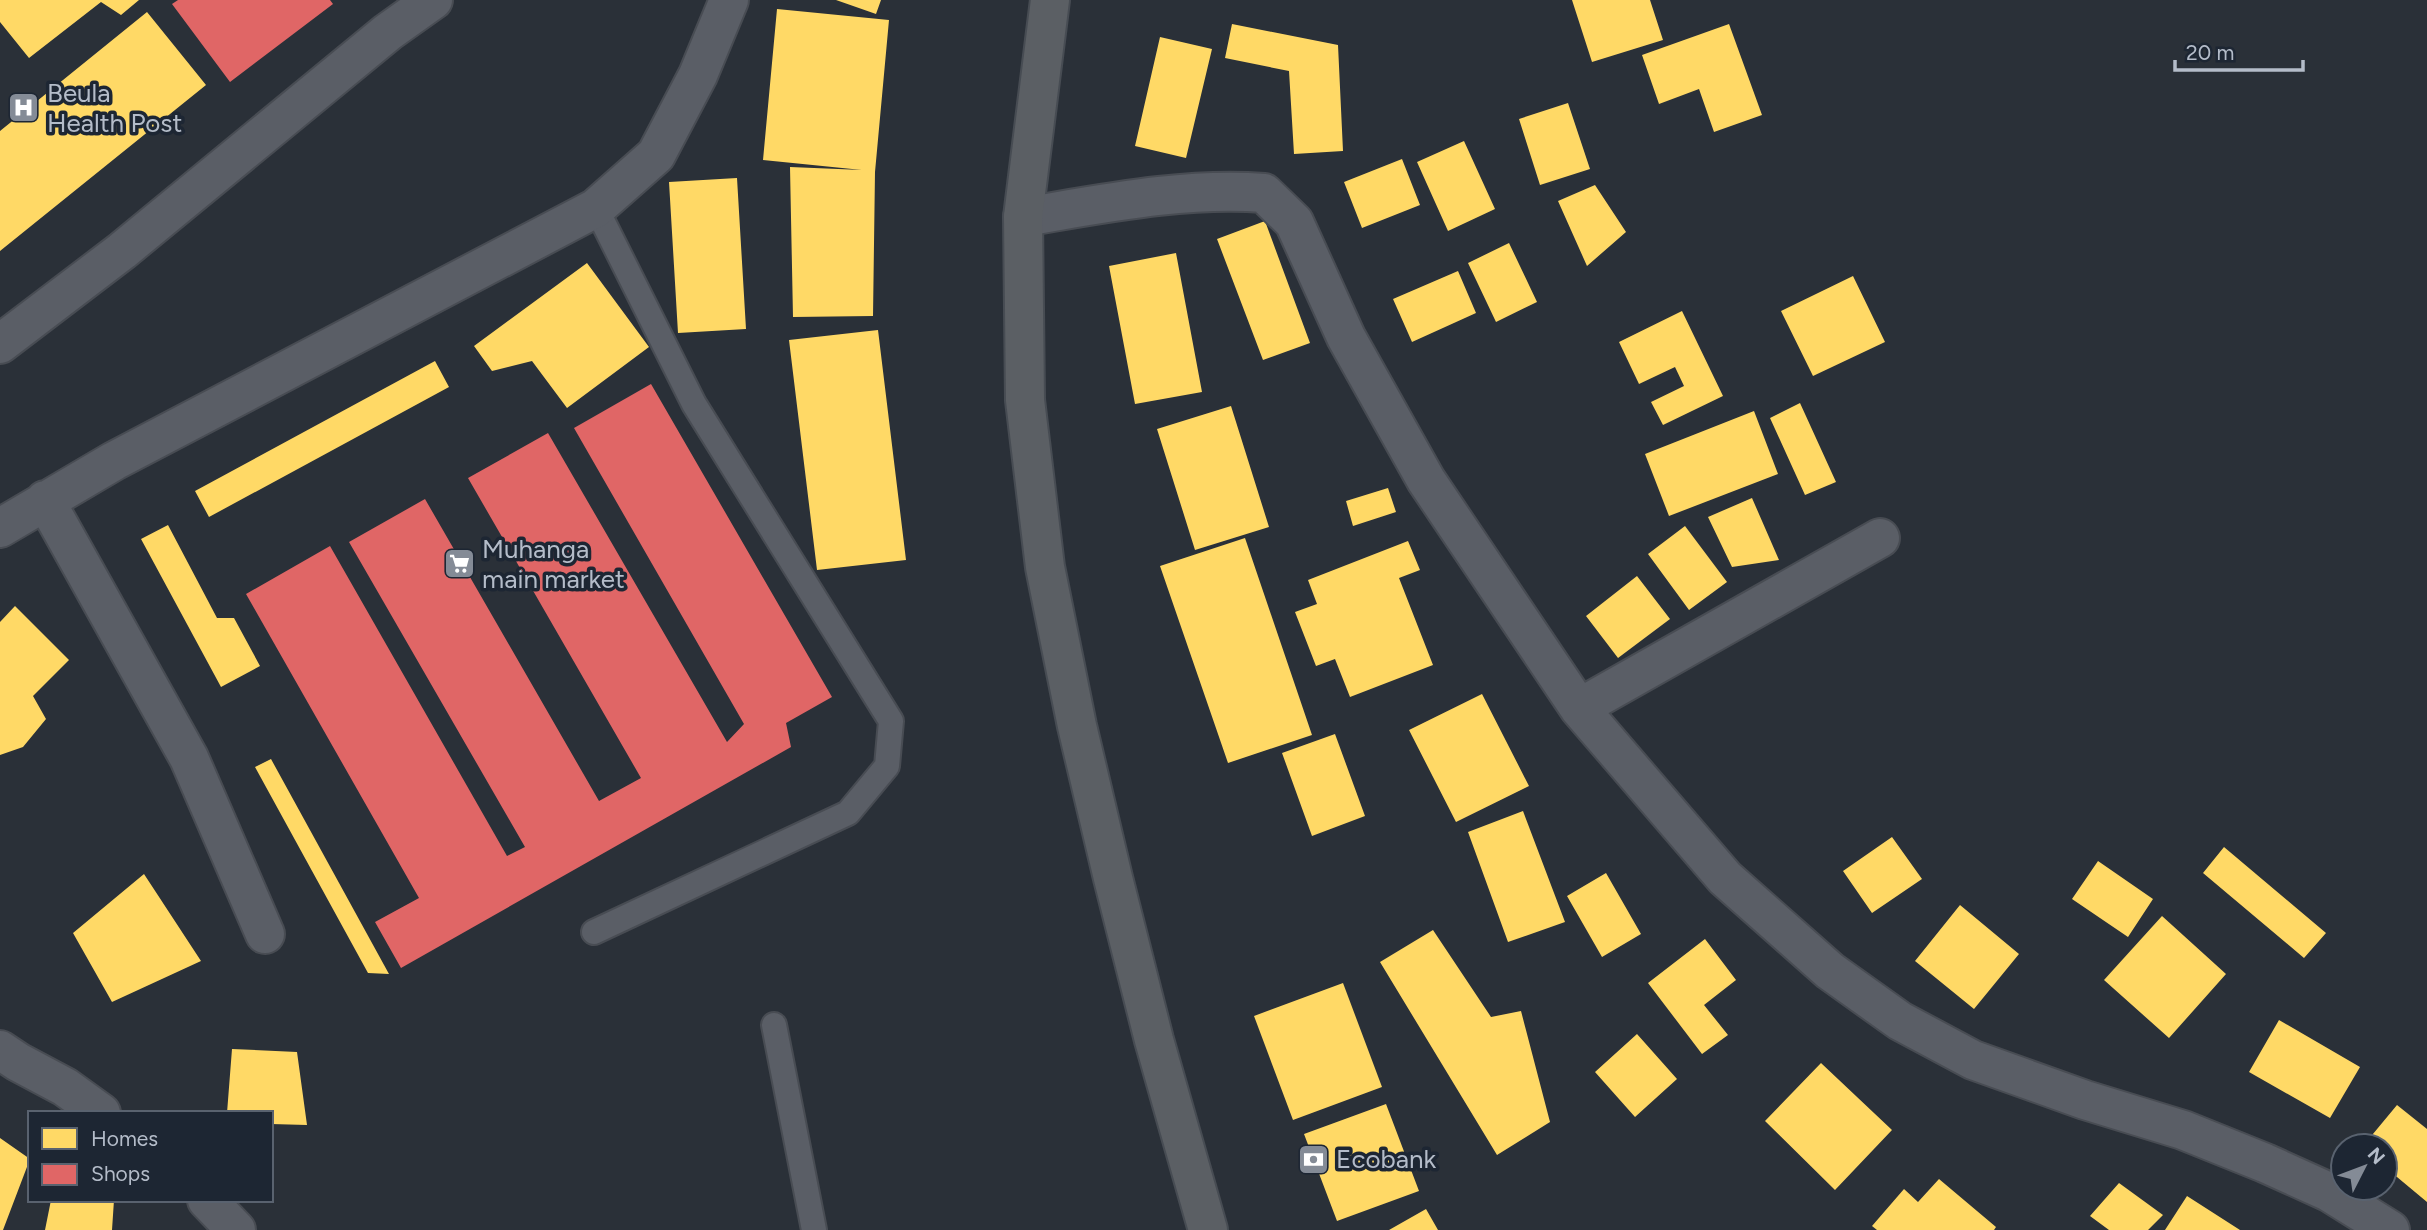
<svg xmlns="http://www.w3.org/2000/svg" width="2427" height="1230" viewBox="0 0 2427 1230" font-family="Figtree,sans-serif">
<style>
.homes{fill:#ffd966}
.shops{fill:#e06666}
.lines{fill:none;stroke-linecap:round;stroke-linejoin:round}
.service-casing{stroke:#484c53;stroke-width:28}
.minor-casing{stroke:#484c53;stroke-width:42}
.trunk-casing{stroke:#474c53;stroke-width:42}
.service{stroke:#5a5e66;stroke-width:24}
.minor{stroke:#5a5e66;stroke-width:38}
.trunk{stroke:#5b5f64;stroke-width:38}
.labels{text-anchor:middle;stroke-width:7;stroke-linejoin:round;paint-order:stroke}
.poi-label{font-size:26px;fill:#b4bcc9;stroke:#1d2633;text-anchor:start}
</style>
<rect width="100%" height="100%" fill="#2a3038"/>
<path class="homes" d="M0,0H139L121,15L101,2L29,58L0,22Z
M836,0H881L876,14Z
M1572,0H1650L1663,40L1592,62Z
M777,9L889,20L875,172L873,316L793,317L790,167L862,170L763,160Z
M147,12L206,85L0,251V131Z
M1232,24L1338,45L1343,151L1294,154L1289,71L1225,58Z
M1729,24L1762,115L1714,132L1699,89L1659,104L1642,55Z
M1160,37L1212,49L1186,158L1135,146Z
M1568,103L1590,169L1540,185L1519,119Z
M1464,141L1495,209L1448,231L1417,162Z
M1402,159L1420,205L1362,228L1344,182Z
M737,178L746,329L678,333L669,182Z
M1595,185L1626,232L1587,266L1558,201Z
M1265,221L1310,343L1263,360L1217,239Z
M1509,243L1537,302L1496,322L1468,263Z
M1176,253L1202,392L1135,404L1109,266Z
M587,263L649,347L567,408L532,361L492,371L474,346Z
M1458,271L1476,313L1412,342L1393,299Z
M1853,276L1885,342L1813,376L1781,311Z
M1682,311L1723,396L1663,425L1651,402L1684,386L1675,367L1639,384L1619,342Z
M878,330L906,560L817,570L789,340Z
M435,361L449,387L209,517L195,491Z
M1800,403L1836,482L1805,495L1770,418Z
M1231,406L1269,527L1195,550L1157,429Z
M1754,411L1778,474L1669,516L1645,454Z
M1388,488L1396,512L1353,526L1346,501Z
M1752,498L1779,560L1732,567L1708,517Z
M168,525L217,618H234L260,666L221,687L141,539Z
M1685,526L1727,582L1689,610L1648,554Z
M1245,538L1312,735L1228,763L1160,566Z
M1408,541L1420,570L1399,578L1433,665L1350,697L1335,659L1316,666L1295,612L1317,604L1308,580Z
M1637,576L1670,619L1618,658L1586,616Z
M15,606L69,660L33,696L46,719L23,747L0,755V622Z
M1482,694L1529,786L1456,822L1409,730Z
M1335,734L1365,816L1312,836L1282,753Z
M271,759L389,974L368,973L255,767Z
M1523,811L1565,922L1508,942L1468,832Z
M1892,837L1922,879L1872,913L1843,871Z
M2224,847L2326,933L2304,958L2203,873Z
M2098,861L2153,899L2128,937L2072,899Z
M1606,873L1641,934L1602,957L1567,896Z
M144,874L201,961L112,1002L73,933Z
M1960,905L2019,954L1974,1009L1915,961Z
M2162,916L2226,974L2169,1038L2104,980Z
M1433,930L1491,1017L1521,1011L1550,1122L1497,1155L1380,962Z
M1705,939L1736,980L1704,1005L1728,1035L1702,1054L1648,983Z
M1343,983L1382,1087L1293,1120L1254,1016Z
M2279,1020L2360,1067L2330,1118L2249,1072Z
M1637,1034L1677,1079L1635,1117L1595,1072Z
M232,1049L297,1052L307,1125L271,1124V1113H227Z
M1821,1063L1892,1130L1835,1190L1765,1121Z
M1386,1104L1419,1191L1337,1221L1304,1134Z
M2397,1105L2427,1129V1202L2385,1167V1146H2363Z
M0,1138L30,1159L3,1230H0Z
M1939,1179L1996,1227L1994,1230H1877L1872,1226L1904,1189L1918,1202Z
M2119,1183L2163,1215L2148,1230H2109L2090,1216Z
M2187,1196L2240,1230H2165Z
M51,1200H114L112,1230H45Z
M1426,1209L1438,1230H1389Z"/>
<path class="shops" d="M178,0H330L333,4L230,82L172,4Z
M651,384L832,697L786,723L791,747L401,968L375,922L419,898L246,594L330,546L507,856L525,847L349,542L425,499L599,801L641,778L468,478L548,433L727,742L744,724L574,428Z"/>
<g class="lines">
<defs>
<path id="service" d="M594,932L848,813L887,766L891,721L694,404L596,208
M774,1025L814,1230"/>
<path id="minor" d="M1023,217C1102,204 1184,187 1264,193L1294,222L1346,337L1426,480L1579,708L1725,878L1830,971L1900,1021L1973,1060L2085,1100L2183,1130L2265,1163L2329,1192L2390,1230
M0,344L122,251L388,32L433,0
M45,500L189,758L265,934
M0,528L114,461L596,208L656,155L698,75L729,0
M1579,708L1880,538
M0,1050L18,1062L65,1087L101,1113
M207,1200L236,1230"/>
<path id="trunk" d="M1050,0L1023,217L1025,400L1045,567L1077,726L1113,878L1154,1040L1208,1230"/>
</defs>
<use href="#service" class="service-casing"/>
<use href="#minor" class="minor-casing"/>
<use href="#trunk" class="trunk-casing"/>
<use href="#service" class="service"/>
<use href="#minor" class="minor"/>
<use href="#trunk" class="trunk"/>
</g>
<defs>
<symbol id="hospital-square" viewBox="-11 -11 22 22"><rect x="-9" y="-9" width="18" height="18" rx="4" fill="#848b96" stroke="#1d2633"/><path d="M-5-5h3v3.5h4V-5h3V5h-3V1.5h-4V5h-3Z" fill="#fff"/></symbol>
<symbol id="supermarket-square" viewBox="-11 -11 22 22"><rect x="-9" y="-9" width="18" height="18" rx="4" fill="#848b96" stroke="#1d2633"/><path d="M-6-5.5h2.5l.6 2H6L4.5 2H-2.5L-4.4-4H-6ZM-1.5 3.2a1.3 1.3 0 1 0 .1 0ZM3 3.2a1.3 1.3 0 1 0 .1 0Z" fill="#fff"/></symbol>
<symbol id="bank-square" viewBox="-11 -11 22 22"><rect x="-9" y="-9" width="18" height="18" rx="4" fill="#848b96" stroke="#1d2633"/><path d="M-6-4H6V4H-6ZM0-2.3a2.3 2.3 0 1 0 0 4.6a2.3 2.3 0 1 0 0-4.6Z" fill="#fff"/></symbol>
</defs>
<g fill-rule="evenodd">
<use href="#hospital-square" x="6" y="90" width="35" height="35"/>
<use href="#supermarket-square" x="442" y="546" width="35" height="35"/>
<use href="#bank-square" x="1296" y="1142" width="35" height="35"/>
</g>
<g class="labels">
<g class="poi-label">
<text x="47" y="102">Beula<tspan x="47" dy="30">Health Post</tspan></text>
<text x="482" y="558">Muhanga<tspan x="482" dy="30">main market</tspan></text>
<text x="1336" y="1168">Ecobank</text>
</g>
</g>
<rect x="28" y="1111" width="245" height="91" fill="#1d2633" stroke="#59626f" stroke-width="2"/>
<rect x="42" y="1128" width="35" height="21" fill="#ffd966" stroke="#59626f" stroke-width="2"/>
<text x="91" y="1146" font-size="21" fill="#b4bcc9">Homes</text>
<rect x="42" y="1164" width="35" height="21" fill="#e06666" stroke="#59626f" stroke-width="2"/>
<text x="91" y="1181" font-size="21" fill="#b4bcc9">Shops</text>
<g transform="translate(2364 1167) rotate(48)"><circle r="33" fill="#1d2633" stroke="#59626f" stroke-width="2"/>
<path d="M0-5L12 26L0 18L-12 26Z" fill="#848b96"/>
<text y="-10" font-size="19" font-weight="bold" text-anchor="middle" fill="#b4bcc9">N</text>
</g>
<path d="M2175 60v10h128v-10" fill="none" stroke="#b4bcc9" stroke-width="3.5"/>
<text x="2186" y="60" font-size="21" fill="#b4bcc9" stroke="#1d2633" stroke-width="5" paint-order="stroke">20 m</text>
</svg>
